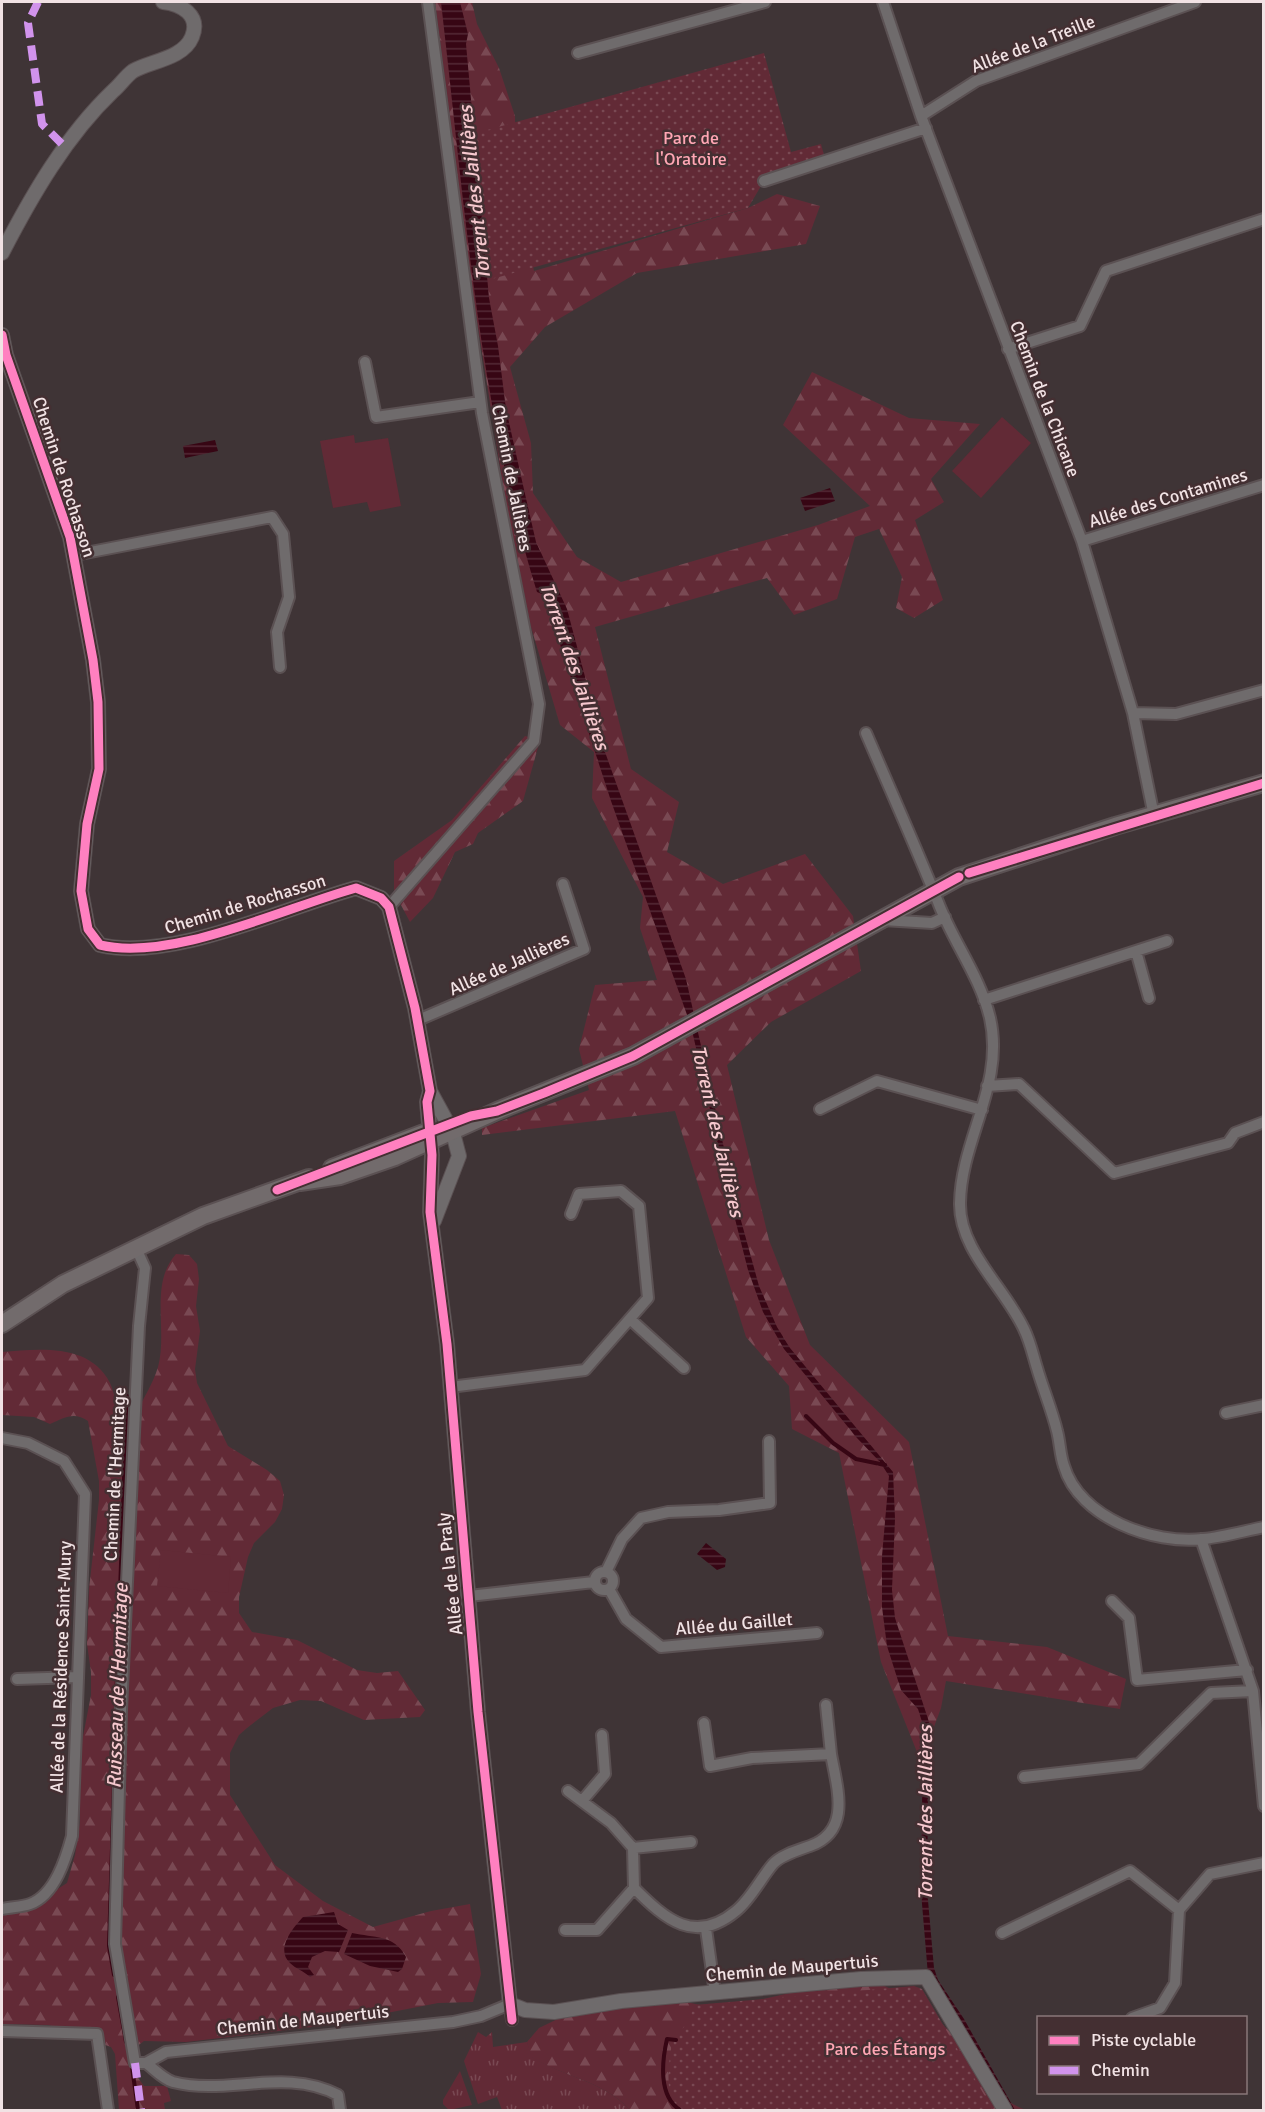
<svg xmlns="http://www.w3.org/2000/svg" width="1265" height="2112" viewBox="0 0 1265 2112" font-family="Signika,sans-serif">
<style>
.grass{fill:url(#grass-tufts)}
.forest{fill:url(#forest-firs)}
.park{fill:url(#park-dots)}
.pitch{fill:#622a36}
.water{fill:url(#water-rules)}
.lines{fill:none;stroke-linecap:round;stroke-linejoin:round}
.stream{stroke:#370614;stroke-width:4}
.minor-casing{stroke:#5b5153;stroke-width:14}
.tertiary-casing{stroke:#5b5153;stroke-width:16}
.primary-casing{stroke:#5b5153;stroke-width:20}
.minor{stroke:#6f6b6c;stroke-width:10}
.tertiary{stroke:#6f6b6c;stroke-width:14}
.primary{stroke:#726b6c;stroke-width:16}
.quiet{stroke:#d193ec;stroke-width:8;stroke-dasharray:15 8;stroke-linecap:butt}
.cycleway-casing{stroke:#442f32;stroke-width:13}
.cycleway{stroke:#ff80c0;stroke-width:9}
.labels{text-anchor:middle;stroke-width:5;stroke-linejoin:round;paint-order:stroke}
.street-label{font-size:18px;fill:#f1e2e4;stroke:#442f32}
.park-label{font-size:18px;fill:#ffa6b4;stroke:#442f32}
.water-label{font-size:20px;font-style:italic;fill:#f6c8ce;stroke:#442f32}
</style>
<defs>
<pattern id="grass-tufts" width="24" height="20" patternUnits="userSpaceOnUse" patternTransform="scale(1.5)"><rect width="24" height="20" fill="#622a36"/><path d="M3 7l-1-3M5 7V3M7 7l1-3M15 17l-1-3M17 17v-4M19 17l1-3" fill="none" stroke="#794953"/></pattern>
<pattern id="forest-firs" width="22" height="20" patternUnits="userSpaceOnUse" patternTransform="scale(1.5)"><rect width="22" height="20" fill="#622a36"/><path d="M5 1l3.5 6h-7zM16 11l3.5 6h-7z" fill="#794953"/></pattern>
<pattern id="park-dots" width="8" height="8" patternUnits="userSpaceOnUse" patternTransform="scale(1.5)"><rect width="8" height="8" fill="#622a36"/><path d="M2 2h.1M6 6h.1" fill="none" stroke="#794953" stroke-width="1.8" stroke-linecap="round"/></pattern>
<pattern id="water-rules" width="6" height="5" patternUnits="userSpaceOnUse" patternTransform="scale(1.5)"><rect width="6" height="5" fill="#370614"/><path d="M0 2.5h6" fill="none" stroke="#542a36"/></pattern>
</defs>
<rect width="100%" height="100%" fill="#3f3436"/>
<path class="grass" d="M478,2032L486,2037L492,2032L493,2047L527,2042L532,2057C564,2077 604,2081 630,2110H502L497,2097L478,2104L464,2061Z
M460,2071L472,2105L449,2110L443,2104V2100Z"/>
<path class="forest" d="M435,2H472L477,24L499,68L515,116L516,183L534,271L748,208L777,194L820,206L806,244L637,273L545,327L510,367L531,443L533,493L577,557L621,582L818,525L870,506L783,425L812,372L909,418L980,424L931,479L944,502L915,520L943,600L914,618L896,608L902,577L879,529L855,537L837,599L794,615L767,578L595,627L631,769L679,802L667,852L723,884L805,854L853,916L861,971L771,1022L727,1065L769,1240L810,1345L909,1442L948,1636L1047,1647L1126,1679L1120,1709L946,1681L941,1708L921,1762L881,1662L839,1453L792,1429L789,1386L746,1337L675,1111L482,1135V1128L589,1090L579,1049L595,985L657,980L640,928L643,897L592,798L594,752L560,725L531,627L506,504L472,289Z
M525,736L540,740L523,801L478,833L473,844L455,852L433,898L410,922L394,892V861L452,820Z
M176,1254L189,1255L197,1264L199,1279L196,1306L200,1331L195,1369L197,1383L228,1446L267,1470L280,1481L284,1495L282,1509L275,1522L254,1543L248,1557L239,1597V1613L252,1632L297,1640L357,1670L377,1673L398,1671L425,1710L420,1717L364,1720L321,1701L300,1700L273,1708L247,1728L239,1735L230,1753V1795L275,1865L323,1901L373,1927L431,1911L470,1904L481,1974L473,2002L438,2003L320,2026L186,2042L144,2041L136,2047V2075L144,2086H167L171,2101L164,2103L165,2110H119L115,2054L111,2047L49,2025L2,2024V1913L45,1897L67,1883L75,1855L80,1822V1752L91,1695V1672L87,1644L89,1589L99,1500V1481L88,1421C74,1411 64,1418 50,1424L34,1417L2,1415V1352C39,1349 90,1343 110,1383C116,1396 116,1410 124,1421L134,1418C141,1402 153,1384 158,1367C168,1330 149,1284 176,1254Z
M875,1982C900,1992 923,2005 942,2024C971,2051 987,2097 1026,2110H630C604,2081 564,2077 531,2057L527,2042L539,2028L572,2012L632,2003L686,2002L705,2006L741,2004L817,1987Z"/>
<path class="park" d="M764,53L791,152L821,144L824,155L794,164L795,170L764,181L748,208L488,280L473,134Z
M914,1986L922,1989L993,2110H676C664,2087 669,2062 673,2036L688,2024L694,2005Z"/>
<path class="pitch" d="M1002,417L1031,443L981,498L952,471Z
M354,435L355,443L388,438L401,506L370,512L367,502L333,508L320,441Z
M161,1550L231,1557L228,1593L157,1586Z"/>
<path class="water" d="M441,2H460L468,34L466,44L489,298L498,346L506,409L525,494L536,542L567,609L605,752L686,979L737,1206L759,1286L777,1327L790,1348L893,1472L895,1519L892,1590L895,1618L929,1722L927,1889L934,1968L938,1980L964,2019L1015,2110H1011L928,1975L921,1892L923,1725L918,1709L901,1690L887,1646L882,1607V1556L889,1476L880,1462L857,1438L784,1349L763,1312L748,1270L734,1215L691,1026L611,801L544,595L537,592C478,403 464,198 441,2Z
M215,440L218,451L185,458L183,446Z
M830,488L835,501L805,511L800,498Z
M706,1543L726,1559L725,1567L717,1570L697,1554Z
M334,1912L338,1924L348,1930L339,1952L325,1951L312,1957L308,1967L314,1975L310,1977C304,1971 296,1969 290,1963C275,1949 293,1928 303,1917Z
M352,1933C374,1938 394,1934 406,1957L402,1969L398,1972L370,1966L344,1954Z"/>
<g class="lines">
<path class="stream" d="M806,1416L833,1443L856,1459L885,1465
M116,1704L127,1396
M114,1975L109,1946L116,1718
M118,1997L126,2042
M676,2040L667,2039C662,2061 658,2096 680,2110
M132,2067L138,2110"/>
<defs>
<path id="minor" d="M883,2L921,116L1082,541L1133,713L1154,816
M578,53L765,2
M921,116L976,81L1195,2
M764,181L926,128
M1008,349L1080,326L1106,271L1264,219
M365,362L376,417L480,402
M1082,541L1264,485
M75,555L272,517L283,534L289,597L277,632L280,667
M1133,713L1176,714L1264,690
M866,733C890,789 915,845 938,902C953,942 980,976 990,1018C1005,1084 961,1139 960,1203C959,1250 1005,1288 1024,1329C1030,1341 1033,1355 1037,1368C1043,1389 1052,1410 1057,1431C1060,1442 1060,1455 1064,1466C1079,1518 1154,1545 1203,1539C1223,1537 1244,1531 1264,1527
M389,907L534,741L539,704L482,413L428,2
M883,920L932,923L945,917
M1136,951L1149,998
M984,1000L1167,941
M418,1020L584,949L563,884
M987,1086L1019,1084L1114,1173L1228,1143L1235,1133L1264,1122
M820,1109L877,1081L982,1110
M136,1248L145,1268L139,1326L121,1710L115,1944L135,2063H146L166,2052L453,2022L481,2016L510,2004L512,2020
M630,1319L684,1368
M450,1387L585,1370L648,1298L639,1206L621,1191L579,1194L571,1214
M1226,1413L1264,1405
M2,1438L28,1443L64,1461L85,1494L72,1836C66,1858 55,1895 30,1904C22,1907 11,1907 2,1909
M1201,1539L1253,1691L1264,1806
M595 1581a9 9 0 1 1 18 0a9 9 0 1 1-18 0Z
M606,1572L622,1539L641,1518L668,1512L719,1510L770,1503L769,1441
M609,1589L626,1619L661,1647L817,1633
M469,1596L594,1582
M1112,1601L1129,1618L1137,1680L1247,1670
M17,1679L78,1677
M826,1705L831,1754
M1024,1777L1139,1764L1211,1693L1253,1691
M568,1791L611,1823L633,1848L634,1888C666,1920 695,1945 736,1911C751,1899 761,1878 773,1864C781,1855 799,1850 810,1846C852,1831 837,1788 831,1754L752,1758L710,1766L704,1723
M582,1801L605,1774L602,1735
M633,1848L691,1842
M706,1929L715,1993
M565,1930H597L634,1888
M1002,1933L1130,1871L1179,1910
M1132,2018L1160,2008L1175,1983L1179,1910L1210,1874L1264,1863
M2,2031L97,2034L108,2110
M146,2063C154,2069 163,2079 173,2082C227,2096 285,2067 338,2095L340,2110"/>
<path id="tertiary" d="M2,253C32,195 66,136 113,91C120,85 126,76 133,71C150,61 183,59 192,37C201,15 181,4 163,2
M2,335L6,355L70,537L93,660L98,702L99,769L87,824L81,891L88,929L100,945C171,962 284,908 356,888L381,898L389,907L415,1008L430,1091L427,1102L432,1155L430,1212L447,1344L478,1712L510,2004L525,2010L554,2012L621,2001L861,1979L926,1977L1005,2110
M430,1091L453,1133L459,1156L434,1221"/>
<path id="primary" d="M332,1168L429,1131
M300,1182L340,1176L395,1157L497,1111L633,1056L959,877L1115,826L1264,783
M2,1324L63,1284L203,1216L309,1178"/>
</defs>
<use href="#minor" class="minor-casing"/>
<use href="#tertiary" class="tertiary-casing"/>
<use href="#primary" class="primary-casing"/>
<use href="#minor" class="minor"/>
<use href="#tertiary" class="tertiary"/>
<use href="#primary" class="primary"/>
<path class="quiet" d="M38,2L28,23L42,124L65,147
M135,2063L141,2110"/>
<defs>
<path id="cycleway" d="M2,335L6,355L70,537L93,660L98,702L99,769L87,824L81,891L88,929L100,945C171,962 284,908 356,888L381,898L389,907L415,1008L430,1091L427,1102L432,1155L430,1212L447,1344L478,1712L512,2020
M969,873L1264,783
M277,1190L471,1116L497,1111L544,1093L633,1056L959,877"/>
</defs>
<use href="#cycleway" class="cycleway-casing"/>
<use href="#cycleway" class="cycleway"/>
</g>
<g class="labels">
<g class="street-label">
<text transform="translate(1033 44) rotate(-21)" y="6">Allée de la Treille</text>
<text transform="translate(1045 399) rotate(69)" y="6">Chemin de la Chicane</text>
<text transform="translate(64 477) rotate(72)" y="6">Chemin de Rochasson</text>
<text transform="translate(512 478) rotate(79)" y="6">Chemin de Jallières</text>
<text transform="translate(1168 498) rotate(-17)" y="6">Allée des Contamines</text>
<text transform="translate(245 904) rotate(-17)" y="6">Chemin de Rochasson</text>
<text transform="translate(509 964) rotate(-24)" y="6">Allée de Jallières</text>
<text transform="translate(115 1474) rotate(-87)" y="6">Chemin de l'Hermitage</text>
<text transform="translate(450 1574) rotate(-96)" y="6">Allée de la Praly</text>
<text transform="translate(734 1624) rotate(-5)" y="6">Allée du Gaillet</text>
<text transform="translate(61 1667) rotate(-88)" y="6">Allée de la Résidence Saint-Mury</text>
<text transform="translate(792 1968) rotate(-5)" y="6">Chemin de Maupertuis</text>
<text transform="translate(303 2020) rotate(-6)" y="6">Chemin de Maupertuis</text>
</g>
<g class="park-label">
<text x="691" y="144">Parc de<tspan x="691" dy="21">l'Oratoire</tspan></text>
<text x="885" y="2055">Parc des Étangs</text>
</g>
<g class="water-label">
<text transform="translate(474 193) rotate(-96)" y="7">Torrent des Jaillières</text>
<text transform="translate(575 666) rotate(71)" y="7">Torrent des Jaillières</text>
<text transform="translate(718 1131) rotate(77)" y="7">Torrent des Jaillières</text>
<text transform="translate(117 1686) rotate(-88)" y="7">Ruisseau de l'Hermitage</text>
<text transform="translate(925 1813) rotate(-90)" y="7">Torrent des Jaillières</text>
</g>
</g>
<rect width="1265" height="2112" fill="none" stroke="#f1e2e4" stroke-width="6"/>
<rect x="1037" y="2016" width="210" height="78" fill="#442f32" stroke="#897779" stroke-width="1.5"/>
<rect x="1049" y="2036" width="30" height="9" fill="#ff80c0" stroke="#897779" stroke-width="1.5"/>
<text x="1091" y="2046" font-size="18" fill="#f1e2e4">Piste cyclable</text>
<rect x="1049" y="2066" width="30" height="9" fill="#d193ec" stroke="#897779" stroke-width="1.5"/>
<text x="1091" y="2076" font-size="18" fill="#f1e2e4">Chemin</text>
</svg>
